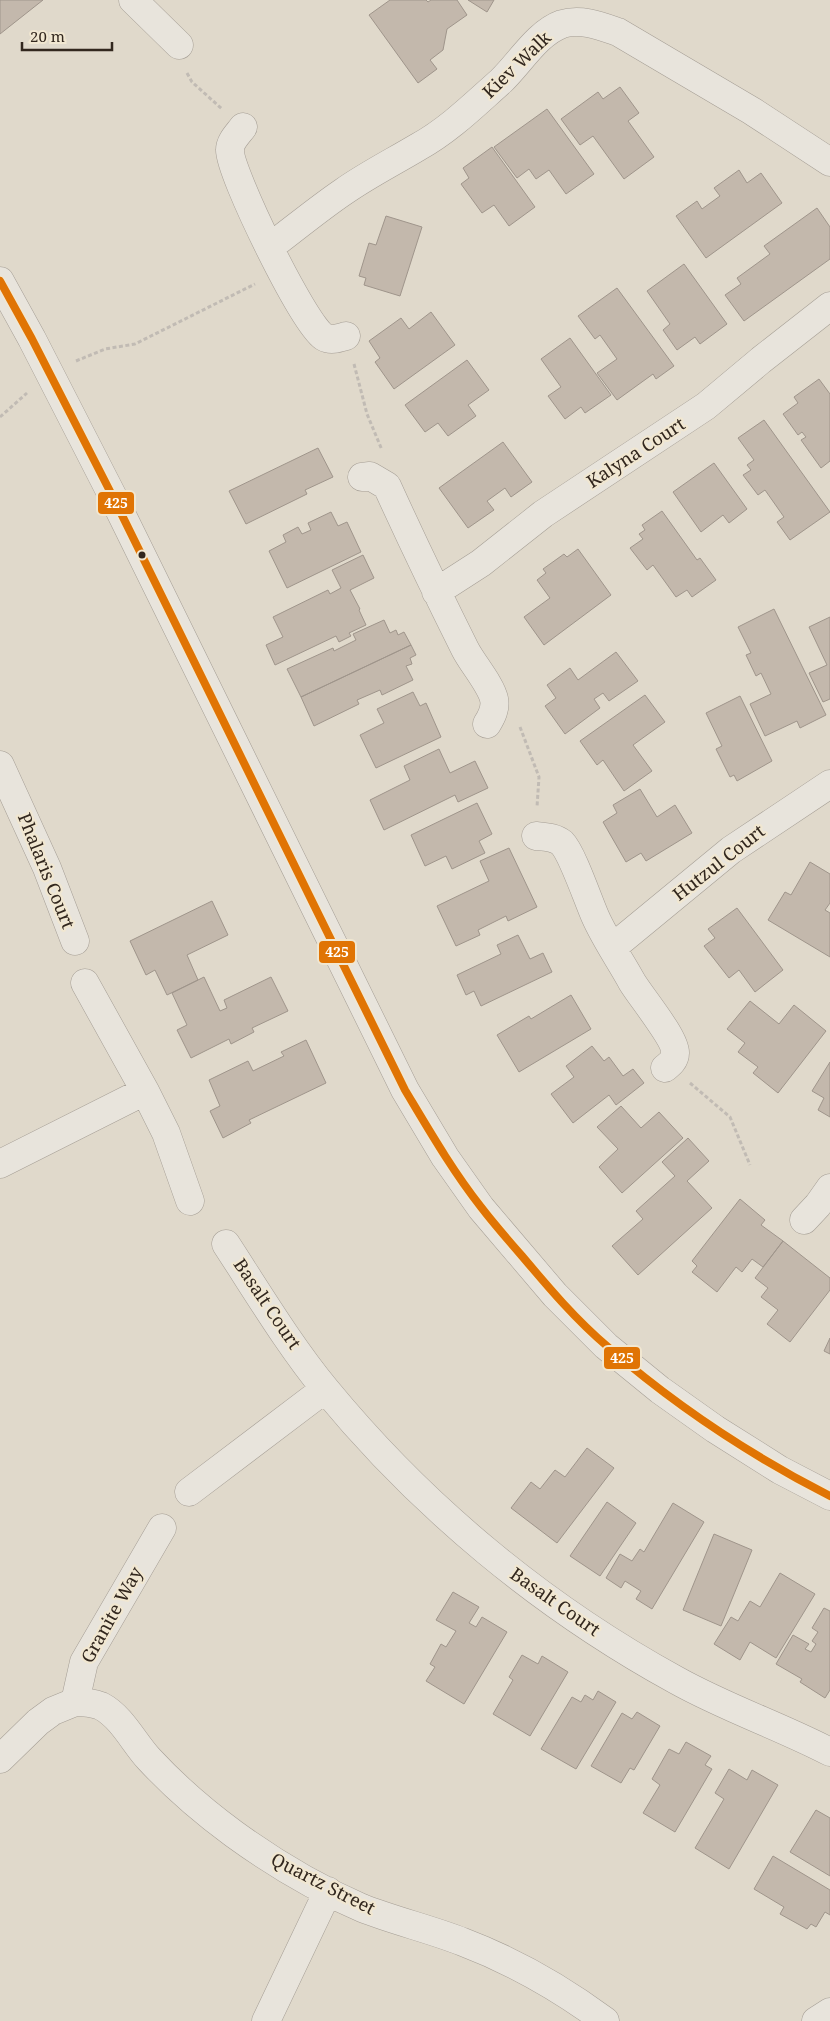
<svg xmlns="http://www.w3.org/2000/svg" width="830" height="2021" viewBox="0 0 830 2021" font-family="'Noto Serif',serif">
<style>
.building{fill:#c3b8ac;stroke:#9f958b}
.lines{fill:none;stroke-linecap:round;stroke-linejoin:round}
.minor-casing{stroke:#a59e95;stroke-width:29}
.tertiary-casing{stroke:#a59e95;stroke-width:29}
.path{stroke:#c1bbb4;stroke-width:3;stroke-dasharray:4 2.5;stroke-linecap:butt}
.minor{stroke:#e8e4dc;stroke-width:28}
.tertiary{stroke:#e8e4dc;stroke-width:28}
.bus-1-casing{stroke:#f1e7d1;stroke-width:11}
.bus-1{stroke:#e07404;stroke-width:8}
.bus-dot{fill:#32271e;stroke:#f1e7d1;stroke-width:2}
.labels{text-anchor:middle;stroke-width:4.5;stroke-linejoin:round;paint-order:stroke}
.street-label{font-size:18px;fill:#32271e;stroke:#f1e7d1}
.line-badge{stroke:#f1e7d1;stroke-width:2}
.badge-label{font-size:14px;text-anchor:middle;font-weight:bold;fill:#fff}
</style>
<rect width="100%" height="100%" fill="#e0d9cb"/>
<path class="building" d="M0,0H43L0,34Z
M390,0H426L428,2L431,0H457L467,15L447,29L443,50L430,60L437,69L418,83L369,15Z
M468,0H494L487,12Z
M620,87L639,113L628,121L654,157L624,179L593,136L580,145L561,119L598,92L603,99Z
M547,109L594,174L566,194L549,170L536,179L529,169L517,178L494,147Z
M492,147L535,207L509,226L494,205L482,213L461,184L469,178L463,168Z
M739,170L747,183L761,173L782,203L706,258L676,216L697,201L702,209L720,196L714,188Z
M817,208L830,227V259L744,321L725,295L741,284L737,278L770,254L764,246Z
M386,216L422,227L400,296L364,285L366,278L359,276L369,243L376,245Z
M684,264L727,324L700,344L695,337L677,350L663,330L670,324L647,291Z
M617,288L674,366L656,379L653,374L617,400L597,373L617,359L600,335L595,339L578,316Z
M431,312L455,345L394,389L375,362L380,358L369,341L401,318L409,329Z
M570,338L611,395L585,413L581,407L565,419L548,396L561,387L541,359Z
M467,360L489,390L468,405L476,416L448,436L438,423L425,432L405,405Z
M819,379L830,394V461L821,468L801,440L806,437L802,432L798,435L783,414L798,403L794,397Z
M764,420L830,512L790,540L777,522L784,517L765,490L758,495L743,475L751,470L747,465L754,460L738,438Z
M503,442L532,482L511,497L505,488L487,501L494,510L468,528L439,488Z
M318,448L333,477L305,490L307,494L246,524L229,491Z
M714,463L747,509L729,523L723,515L701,532L673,492Z
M662,511L697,560L700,558L716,580L692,597L687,590L676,597L653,565L647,570L630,548L643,539L639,534L645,530L642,525Z
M331,512L338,526L347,522L361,552L287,588L269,551L286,542L283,535L298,527L302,534L311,530L308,523Z
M578,549L611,595L544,645L524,617L550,598L537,580L546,573L543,569L564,554L567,557Z
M363,555L374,578L350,590L360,609L359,610L366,625L349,633L351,636L339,642L336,636L275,665L266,645L283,637L273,617L328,590L330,594L341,588L332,570Z
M774,609L826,715L800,728L797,721L765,736L750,704L771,694L761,673L756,676L746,655L751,653L738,627Z
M830,617V699L823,702L809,673L827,665L809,627Z
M384,620L390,633L396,630L398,635L404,632L411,645L301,697L287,669L333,648L334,651L356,640L353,634Z
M411,645L416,655L410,658L412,664L406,666L413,680L382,695L380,690L357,700L359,704L314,726L301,697Z
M616,652L638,681L609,701L603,693L594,699L600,708L565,734L545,706L556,698L547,685L570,668L578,680Z
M413,692L420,706L426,703L441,737L376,768L360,735L384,723L377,709Z
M645,695L665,722L633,745L652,771L624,791L603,760L597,765L580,741Z
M740,696L772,761L737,781L734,775L730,777L716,749L722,746L706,713Z
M439,749L450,773L475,761L488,788L458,802L455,795L384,830L370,800L410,780L404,766Z
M640,789L657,817L675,805L692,833L646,861L641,853L626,862L603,822L617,813L613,805Z
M477,803L492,834L479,841L485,853L452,869L446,856L425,866L411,835Z
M509,848L537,907L508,921L506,916L478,930L480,935L456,946L437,906L489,881L480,861Z
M810,862L830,874V903L825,910L830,913V957L768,920L785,892L791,895Z
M212,901L228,935L187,955L198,980L167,995L155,970L146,975L130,941Z
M737,908L783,970L755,992L739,970L729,978L704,946L715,938L708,929Z
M518,935L530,959L543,953L552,972L481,1006L474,991L466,995L457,975L501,954L497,945Z
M204,977L220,1011L227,1008L224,1000L271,977L288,1011L252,1028L254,1032L231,1044L229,1039L191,1058L177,1030L187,1025L172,993Z
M571,995L591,1029L519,1072L497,1035L529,1016L531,1019Z
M750,1001L779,1024L794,1005L826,1031L778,1093L753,1073L758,1067L738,1052L745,1043L727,1029Z
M306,1040L326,1083L249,1120L251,1123L223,1138L210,1111L220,1106L209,1080L248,1061L253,1071L284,1056L281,1052Z
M592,1046L604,1061L609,1057L623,1076L633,1069L644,1083L616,1105L609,1095L573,1123L551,1094L574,1077L566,1066Z
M830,1062V1117L818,1110L824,1098L812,1091Z
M621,1106L641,1128L659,1112L683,1138L622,1193L599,1167L618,1149L597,1127Z
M688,1138L709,1161L687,1181L712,1208L638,1275L612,1246L643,1219L636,1211L675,1176L662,1162Z
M740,1199L765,1220L761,1225L783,1241L763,1267L752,1259L742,1272L736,1267L717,1292L692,1272L697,1266L692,1261Z
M783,1241L830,1278V1290L790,1342L767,1324L778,1310L761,1297L768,1288L755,1278Z
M830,1338V1354L824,1351Z
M587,1448L614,1468L557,1543L511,1508L531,1482L540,1489L555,1470L565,1477Z
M607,1502L636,1523L600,1576L570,1556Z
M673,1503L704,1522L652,1609L636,1599L641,1591L625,1581L621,1588L606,1578L620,1554L632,1561L640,1549L644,1552Z
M714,1534L752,1550L721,1626L683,1610Z
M780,1573L815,1594L776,1658L750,1642L740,1660L714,1644L731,1617L738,1621L750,1601L760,1607Z
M453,1592L479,1607L469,1623L476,1627L482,1617L507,1632L464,1704L426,1681L435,1667L430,1664L441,1644L446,1647L456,1631L436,1620Z
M824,1608L830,1611V1690L825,1698L800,1682L802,1679L776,1664L793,1635L809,1644L805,1649L811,1652L816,1644L812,1641L818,1632L812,1628Z
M522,1655L538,1664L542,1656L568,1672L530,1736L493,1714L513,1680L509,1677Z
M598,1691L616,1702L576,1769L541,1749L572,1697L581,1702L585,1695L593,1700Z
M637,1712L660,1726L634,1770L630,1768L621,1783L591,1766L622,1713L632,1719Z
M686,1742L711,1756L705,1765L712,1769L675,1832L643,1813L660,1785L652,1779L669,1749L679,1754Z
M729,1769L747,1780L752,1770L778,1785L729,1869L695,1848L724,1799L715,1793Z
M816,1810L830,1818V1876L790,1852Z
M773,1856L830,1890V1915L825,1912L816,1927L811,1924L807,1929L780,1914L784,1907L754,1889Z"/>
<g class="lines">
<defs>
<path id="minor" d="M133,0L179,45
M243,127C238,134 230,141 230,150C229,172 305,327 324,337C331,341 339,338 346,336
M270,247C294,229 318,209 343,192C367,175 393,162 418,147C449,130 475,104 501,81C520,63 537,33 562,24C581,18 601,26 618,32L752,111L830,162
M362,477L370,476L387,486C412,541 438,595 465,649C472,663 491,685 494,699C496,708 492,716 487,724
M436,592L481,563L543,514L706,406L761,360L830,306
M0,765L47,868L75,941
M536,836C545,837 555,837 562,843C572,853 588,900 595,916C605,939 620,960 632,982C641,997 676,1039 675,1053C675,1060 670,1064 665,1068
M612,948L731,850L830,784
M85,983L145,1091L166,1133L190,1201
M0,1164L145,1091
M804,1220L818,1205L830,1188
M226,1244C258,1293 289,1345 326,1390C423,1508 543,1607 676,1680C726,1708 780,1726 830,1752
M189,1492L325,1389
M75,1702C83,1702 93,1703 101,1706C122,1717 134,1743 149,1759C174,1786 204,1812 234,1834C274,1863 318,1889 362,1908C395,1921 430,1929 463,1942C513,1961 562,1989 605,2021
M0,1759L38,1722L53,1711L75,1702L84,1662L162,1528
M266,2021L328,1891
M816,2021L830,2012"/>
<path id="tertiary" d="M0,281L32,339L114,499L405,1090L445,1157L481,1208L555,1295L606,1346L660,1390L715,1429L780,1470L830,1496"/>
</defs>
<use href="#minor" class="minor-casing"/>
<use href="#tertiary" class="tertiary-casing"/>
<path class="path" d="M187,73L192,82L222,109
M76,361L105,349L135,344L255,284
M354,364L367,414L382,450
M0,417L27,393
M520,727L539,777L537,807
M690,1083L730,1117L750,1165"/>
<use href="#minor" class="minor"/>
<use href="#tertiary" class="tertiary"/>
<defs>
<path id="bus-1" d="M0,281L32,339L114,499L405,1090C429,1130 452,1170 481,1207C494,1224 508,1240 522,1256C549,1288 576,1320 608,1347C676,1406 750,1455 830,1496"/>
</defs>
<use href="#bus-1" class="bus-1-casing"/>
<use href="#bus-1" class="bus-1"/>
</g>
<circle class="bus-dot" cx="142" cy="555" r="4.5"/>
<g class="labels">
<g class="street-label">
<text transform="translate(517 65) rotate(-44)" y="6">Kiev Walk</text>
<text transform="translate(636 453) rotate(-33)" y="6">Kalyna Court</text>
<text transform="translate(719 863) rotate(-38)" y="6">Hutzul Court</text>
<text transform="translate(46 871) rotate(68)" y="6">Phalaris Court</text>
<text transform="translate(267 1304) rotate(56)" y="6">Basalt Court</text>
<text transform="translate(555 1602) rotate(35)" y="6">Basalt Court</text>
<text transform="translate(112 1615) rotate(-61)" y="6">Granite Way</text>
<text transform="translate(323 1884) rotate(27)" y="6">Quartz Street</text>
</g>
</g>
<g class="line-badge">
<rect x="97" y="491" width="38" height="24" rx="5" fill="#e07404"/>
<rect x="318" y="940" width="38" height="24" rx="5" fill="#e07404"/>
<rect x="603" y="1346" width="38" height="24" rx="5" fill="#e07404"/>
</g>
<g class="badge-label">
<text x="116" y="508">425</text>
<text x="337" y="957">425</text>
<text x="622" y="1363">425</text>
</g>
<path d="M22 42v8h90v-8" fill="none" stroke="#32271e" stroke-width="2.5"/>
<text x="30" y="42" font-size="15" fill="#32271e" stroke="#f1e7d1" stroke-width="4" paint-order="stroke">20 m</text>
</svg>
